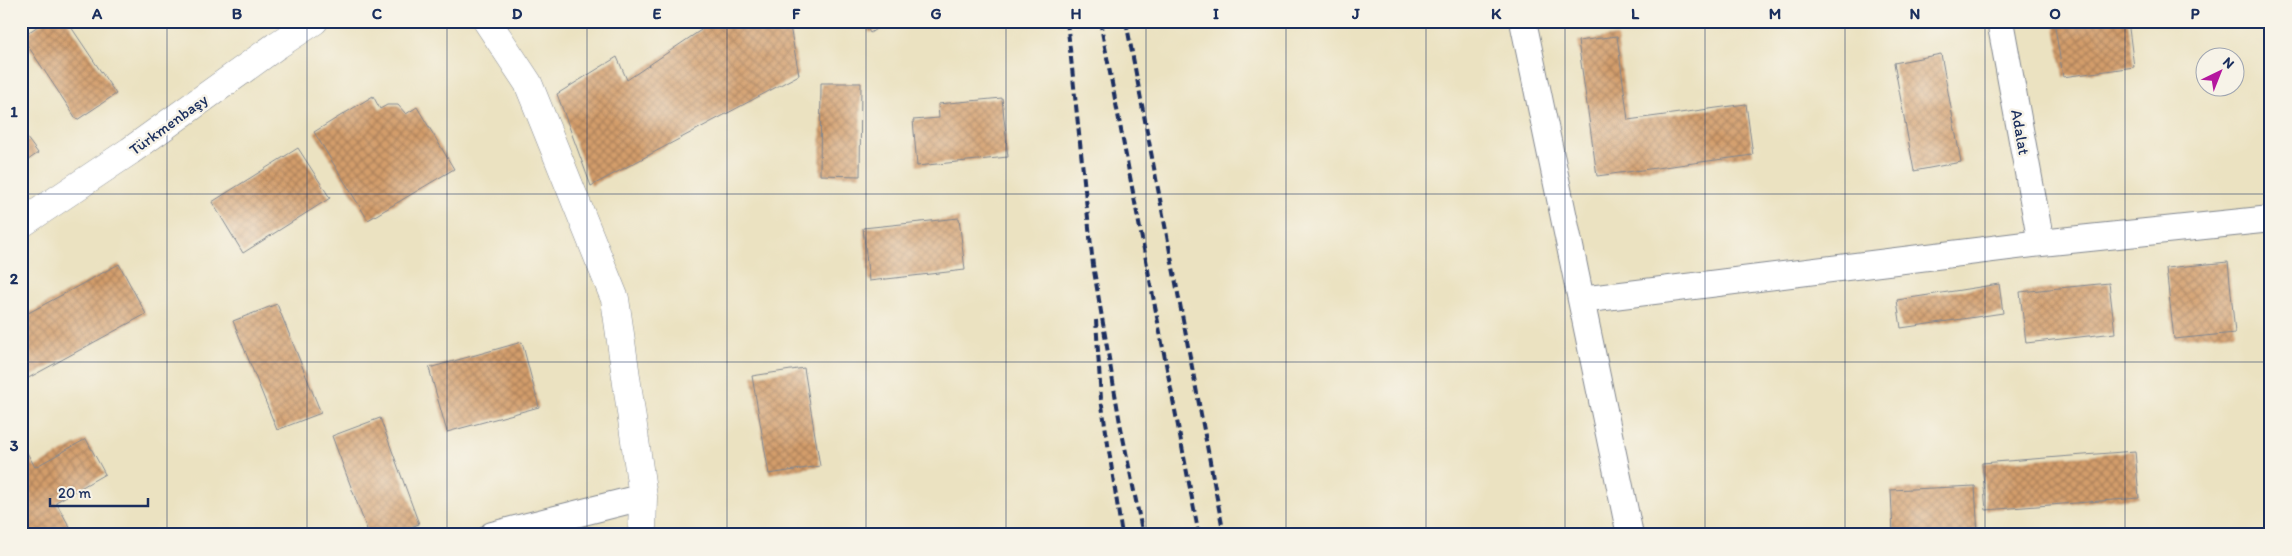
<svg xmlns="http://www.w3.org/2000/svg" width="2292" height="556" viewBox="0 0 2292 556" font-family="Itim,sans-serif">
<style>
.building{fill:url(#building-cross-hatch)}
.lines{fill:none;stroke-linecap:round;stroke-linejoin:round}
.street-casing{stroke:#838890;stroke-width:28}
.secondary-casing{stroke:#838890;stroke-width:29}
.street{stroke:#fff;stroke-width:26}
.secondary{stroke:#fff;stroke-width:28}
.rail{stroke:#1b2f5e;stroke-width:4;stroke-dasharray:8 4;stroke-linecap:butt}
.grid{fill:none;stroke:#1b2f5e;stroke-width:1;stroke-opacity:0.55}
.labels{text-anchor:middle;stroke-width:5;stroke-linejoin:round;paint-order:stroke}
.street-label{font-size:16px;fill:#1b2f5e;stroke:#f7f3e8}
.neatline{fill:none;stroke:#1b2f5e;stroke-width:2}
.grid-label{font-size:16px;text-anchor:middle;font-weight:bold;fill:#1b2f5e}
</style>
<defs>
<pattern id="building-cross-hatch" width="8" height="8" patternUnits="userSpaceOnUse" patternTransform="scale(1.25)"><rect width="8" height="8" fill="#d39d6b"/><path d="M0 0l8 8M0 8l8-8" fill="none" stroke="#aa805b"/></pattern>
</defs>
<rect width="100%" height="100%" fill="#f7f3e8"/>
<filter id="ink" filterUnits="userSpaceOnUse"><feTurbulence type="fractalNoise" baseFrequency=".02" numOctaves="2"/><feDisplacementMap in="SourceGraphic" scale="10" xChannelSelector="R" yChannelSelector="G"/><feConvolveMatrix kernelMatrix="1 2 1 2 8 2 1 2 1" color-interpolation-filters="sRGB"/></filter>
<filter id="wash" filterUnits="userSpaceOnUse"><feTurbulence type="fractalNoise" baseFrequency=".0096" numOctaves="4" result="noise"/><feDisplacementMap in="SourceGraphic" scale="20" xChannelSelector="R" yChannelSelector="G"/><feGaussianBlur stdDeviation="1.12" result="paint"/><feColorMatrix in="noise" values="0 0 0 0 0 0 0 0 0 0 0 0 0 0 0 0 0 1.4 0 .05"/><feComposite in="paint" operator="in"/></filter>
<g filter="url(#wash)">
<rect width="100%" height="100%" fill="#ebe2c1"/>
<g id="blocks">
<path class="building" d="M45,21H67L116,94L77,120L22,37Z
M700,21H789L799,75L591,186L557,94L617,57L627,80L701,30Z
M863,21H889L870,33Z
M2054,21H2128L2134,67L2063,77Z
M1617,36L1628,120L1746,104L1753,155L1597,176L1578,41Z
M1941,54L1961,162L1914,171L1894,63Z
M821,83H861L860,176L820,175Z
M373,96L380,109L387,105H398L406,114L417,107L454,169L368,220L314,132Z
M1002,98L1008,157L917,166L913,120L939,118L938,104Z
M21,130L38,153L21,165Z
M298,148L330,198L243,253L212,202Z
M959,218L965,270L869,281L863,228Z
M2228,262L2235,333L2174,339L2166,268Z
M119,264L146,314L21,382V317Z
M2109,283L2115,333L2026,343L2020,292Z
M1999,284L2003,313L1901,328L1897,300Z
M277,304L321,413L277,430L233,321Z
M522,342L539,407L447,432L429,368Z
M804,368L820,466L769,474L752,376Z
M380,418L419,524L390,535H369L332,436Z
M86,439L105,474L56,502L74,535H21V442L35,467Z
M2135,451L2139,498L1986,510L1982,463Z
M1975,486L1978,535H1893L1891,490Z"/>
</g>
</g>
<g filter="url(#ink)">
<use href="#blocks" fill-opacity="0" stroke="#838890" stroke-width="1"/>
<g class="lines">
<defs>
<path id="street" d="M1523,21L1630,535
M2000,21L2041,243
M1581,300L2041,243L2271,219
M492,535L643,497"/>
<path id="secondary" d="M487,21L528,83L615,299L643,497L642,535
M21,224L130,151L276,46L314,21"/>
</defs>
<use href="#street" class="street-casing"/>
<use href="#secondary" class="secondary-casing"/>
<use href="#street" class="street"/>
<use href="#secondary" class="secondary"/>
<path class="rail" d="M1067,21L1093,265L1120,423L1143,535
M1100,21L1199,535
M1126,21L1224,535
M1096,320L1101,399L1122,535"/>
</g>
</g>
<path class="grid" d="M167,21V535M307,21V535M447,21V535M587,21V535M727,21V535M866,21V535M1006,21V535M1146,21V535M1286,21V535M1426,21V535M1565,21V535M1705,21V535M1845,21V535M1985,21V535M2125,21V535M21,194H2271M21,362H2271"/>
<g class="labels">
<g class="street-label">
<text transform="translate(168 124) rotate(-36)" y="6">Türkmenbaşy</text>
<text transform="translate(2021 132) rotate(80)" y="6">Adalat</text>
</g>
</g>
<rect width="2292" height="556" fill="none" stroke="#f7f3e8" stroke-width="55"/>
<g transform="translate(2220 72) rotate(43)"><circle r="24" fill="#f7f3e8" stroke="#9fa5b1"/>
<path d="M0-4L9 19L0 12L-9 19Z" fill="#b5179e"/>
<text y="-8" font-size="14" font-weight="bold" text-anchor="middle" fill="#1b2f5e">N</text>
</g>
<path d="M50 498v8h98v-8" fill="none" stroke="#1b2f5e" stroke-width="2.5"/>
<text x="58" y="498" font-size="15" fill="#1b2f5e" stroke="#f7f3e8" stroke-width="4" paint-order="stroke">20 m</text>
<rect x="28" y="28" width="2236" height="500" class="neatline"/>
<g class="grid-label">
<text x="97" y="19">A</text>
<text x="237" y="19">B</text>
<text x="377" y="19">C</text>
<text x="517" y="19">D</text>
<text x="657" y="19">E</text>
<text x="796" y="19">F</text>
<text x="936" y="19">G</text>
<text x="1076" y="19">H</text>
<text x="1216" y="19">I</text>
<text x="1356" y="19">J</text>
<text x="1496" y="19">K</text>
<text x="1635" y="19">L</text>
<text x="1775" y="19">M</text>
<text x="1915" y="19">N</text>
<text x="2055" y="19">O</text>
<text x="2195" y="19">P</text>
<text x="14" y="117">1</text>
<text x="14" y="284">2</text>
<text x="14" y="451">3</text>
</g>
</svg>
